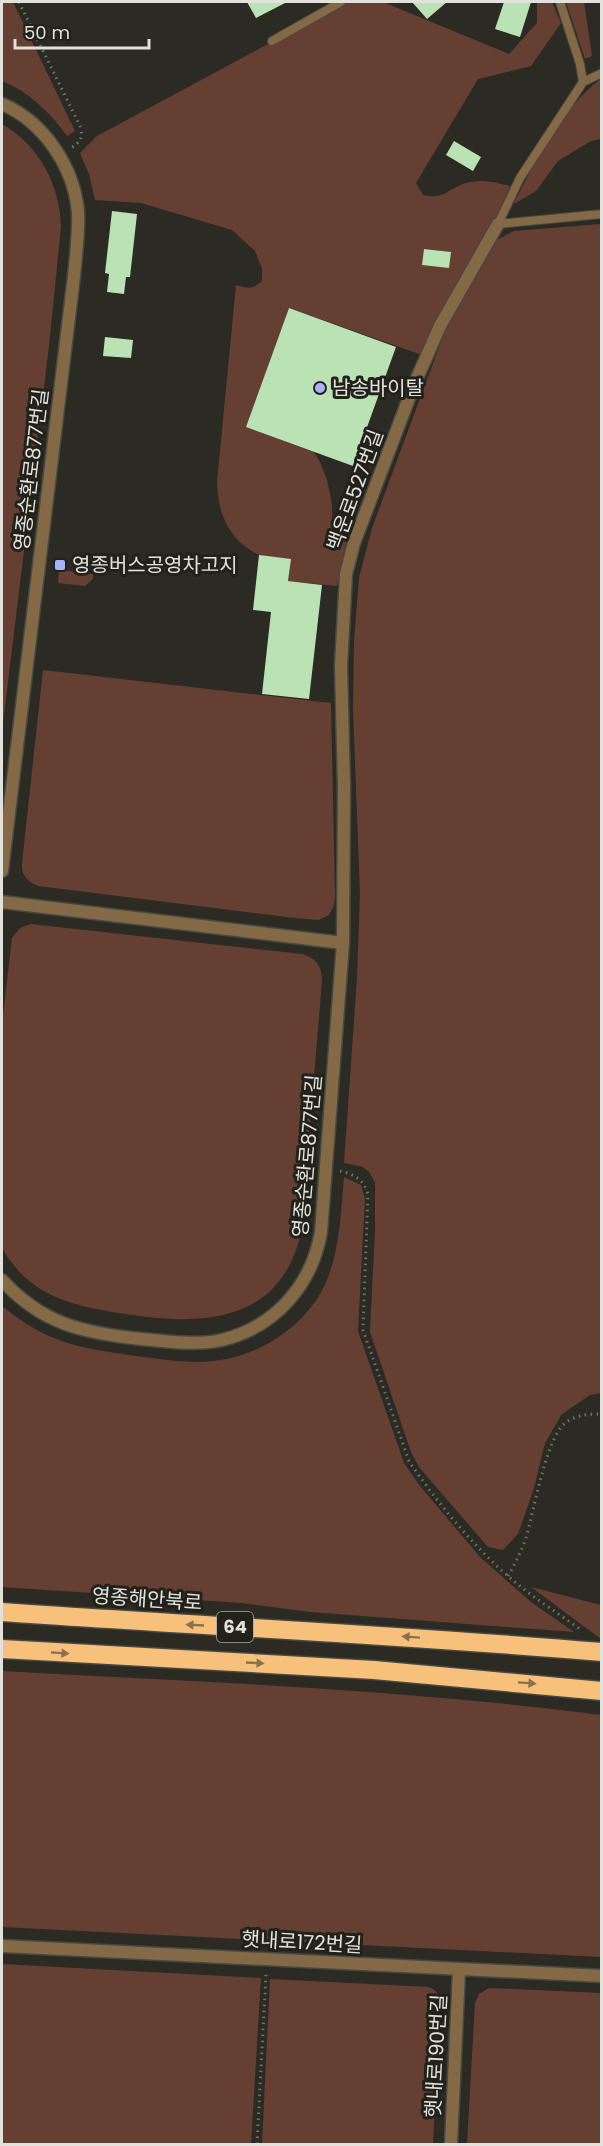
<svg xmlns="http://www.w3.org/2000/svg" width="603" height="2146" viewBox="0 0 603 2146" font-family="Poppins,'Noto Sans KR',sans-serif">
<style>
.green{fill:#663f33;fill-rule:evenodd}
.building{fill:#bbe2b5}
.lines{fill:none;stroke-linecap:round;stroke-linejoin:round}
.lane-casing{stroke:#484842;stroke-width:10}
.street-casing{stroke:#484842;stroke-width:15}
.highway-casing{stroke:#484842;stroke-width:21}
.path{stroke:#73736d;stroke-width:3;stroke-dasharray:1.5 4.5;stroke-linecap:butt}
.lane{stroke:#846946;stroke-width:8}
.street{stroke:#846946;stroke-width:12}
.highway{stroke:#f7c17c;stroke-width:18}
.oneway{fill:#8c724c}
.poi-dot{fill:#a7b1fc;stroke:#22221b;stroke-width:2}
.labels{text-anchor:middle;stroke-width:6;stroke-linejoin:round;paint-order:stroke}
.shield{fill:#22221b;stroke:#a8a8a3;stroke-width:1.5}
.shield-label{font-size:18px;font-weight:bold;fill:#e2e2dd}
.poi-label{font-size:20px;fill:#e2e2dd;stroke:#22221b;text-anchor:start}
.street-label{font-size:20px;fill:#e2e2dd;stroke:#22221b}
</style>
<rect width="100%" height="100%" fill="#2b2b24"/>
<path class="green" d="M2,2H13L75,131L67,136C50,112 29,92 2,81Z
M346,2H383L509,54L537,23V2H552L561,23L531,66L478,79L416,183L423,195C443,200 447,190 463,184C479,178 494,182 510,186L496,220L422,355L289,308L246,427L314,452L320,462L327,480L332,504V522L336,532L347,539L337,586L288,581L290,559C280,558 266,559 257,554C228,539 218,513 217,482L236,285C248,289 253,289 262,281V269L255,251L232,230L141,203L95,200L89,174L80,153L97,136ZM424,249L450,252L449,267L423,265Z
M566,2H584L592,56L585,59Z
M601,79V139L591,141L558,161L536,191L514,204C531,167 567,102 601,79Z
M2,124C39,145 60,185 61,227L49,346L2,731Z
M601,224V1393L590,1395L562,1414L545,1443L534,1488L518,1534L503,1550L488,1547L419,1467L411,1452L370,1332L375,1230V1183L370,1173L363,1167L344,1163L357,978L360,894L353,709L354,641L359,578L372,528L445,331L497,240L514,231Z
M59,570L93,574V579L85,586L58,583Z
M43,670L331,703L335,896L334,905L329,915L319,920L295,918L38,886C27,881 21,875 22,863Z
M31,924L302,954C316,958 322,966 322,981L301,1233C280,1324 201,1326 125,1314C73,1306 30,1297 2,1248V1024L12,938L20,928Z
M344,1177L361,1185L365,1198L358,1331L404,1463L420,1486L480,1557L531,1602L574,1632L310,1612L242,1603L2,1587V1306C47,1343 79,1348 136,1356C161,1359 187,1364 213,1361C260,1357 309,1324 327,1280C340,1248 341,1211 344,1177Z
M531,1587L601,1605V1639Z
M2,1671C202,1682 402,1689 601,1715V1957L2,1927Z
M2,1964L261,1978L251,2144H2Z
M270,1979L429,1987C436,1990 438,1993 440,2000L433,2144H262Z
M489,1988L601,1993V2144H467L475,2003L479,1994Z"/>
<path class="building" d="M247,2H287L256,18Z
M412,2H447L427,19Z
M504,2H531L520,37L495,29Z
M454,141L481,157L473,171L446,155Z
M112,211L137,214L130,277H126L124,294L107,292L109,274L105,273Z
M424,249L451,252L449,268L422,265Z
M289,308L396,347L353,466L246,427Z
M105,337L133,340L131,358L103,356Z
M259,555L291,559L288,581L322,585L309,699L262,694L271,612L253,610Z"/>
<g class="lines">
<defs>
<path id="lane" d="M560,2L580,64L583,82
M272,41L341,2
M498,224L520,178L583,82L602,73
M498,224L602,214"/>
<path id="street" d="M2,104C44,122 74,167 78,212C79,233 76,255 74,276L2,871
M2,902L343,943
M2,1280C42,1324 83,1333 141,1339C167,1341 196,1346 222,1340C275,1327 312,1285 321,1232L343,943L344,787L341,666L346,574L354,543L414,385L440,326L498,224
M2,1946L602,1976
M451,2144L459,1970"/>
<path id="highway" d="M2,1612C201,1626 402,1635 602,1652
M2,1649L374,1670L602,1691"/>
</defs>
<use href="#lane" class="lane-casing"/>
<use href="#street" class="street-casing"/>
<use href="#highway" class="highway-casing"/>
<path class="path" d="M19,2L81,128C83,139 80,142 71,148
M340,1171C354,1174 364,1180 368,1194L363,1330L409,1461C435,1500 473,1546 509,1577C531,1596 556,1612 580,1629
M508,1576C515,1564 521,1552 526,1538C534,1511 545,1444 563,1425C573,1415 588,1414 602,1414
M257,2144L266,1974"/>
<use href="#lane" class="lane"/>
<use href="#street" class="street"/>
<use href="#highway" class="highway"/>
</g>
<defs><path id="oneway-solid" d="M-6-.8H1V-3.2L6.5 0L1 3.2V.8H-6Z" transform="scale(1.5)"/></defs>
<g class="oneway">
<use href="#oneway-solid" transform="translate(195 1625) rotate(-177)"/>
<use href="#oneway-solid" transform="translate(411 1637) rotate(-176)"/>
<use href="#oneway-solid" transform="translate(60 1653) rotate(4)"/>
<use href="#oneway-solid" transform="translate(255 1663) rotate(3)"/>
<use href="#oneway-solid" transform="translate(527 1683) rotate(4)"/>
</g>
<g class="poi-dot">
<circle cx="320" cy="388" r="6"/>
<rect x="54" y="559" width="12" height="12" rx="3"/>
</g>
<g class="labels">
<rect class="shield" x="217" y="1612" width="36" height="30" rx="4.5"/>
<g class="shield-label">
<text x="235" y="1633">64</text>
</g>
<g class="poi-label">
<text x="332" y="395">남송바이탈</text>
<text x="72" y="572">영종버스공영차고지</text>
</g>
<g class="street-label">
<text transform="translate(31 470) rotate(-83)" y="7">영종순환로877번길</text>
<text transform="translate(355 490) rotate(-70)" y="7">백운로527번길</text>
<text transform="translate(307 1156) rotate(-85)" y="7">영종순환로877번길</text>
<text transform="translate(147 1599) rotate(4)" y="7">영종해안북로</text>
<text transform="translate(302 1942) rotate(3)" y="7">햇내로172번길</text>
<text transform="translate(436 2056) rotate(-87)" y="7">햇내로190번길</text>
</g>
</g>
<rect width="603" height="2146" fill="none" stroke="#e2e2dd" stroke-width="6"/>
<path d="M15 39v9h134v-9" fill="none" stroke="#e2e2dd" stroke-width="3"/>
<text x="24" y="39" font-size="18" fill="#e2e2dd" stroke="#22221b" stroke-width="4.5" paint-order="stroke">50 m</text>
</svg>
